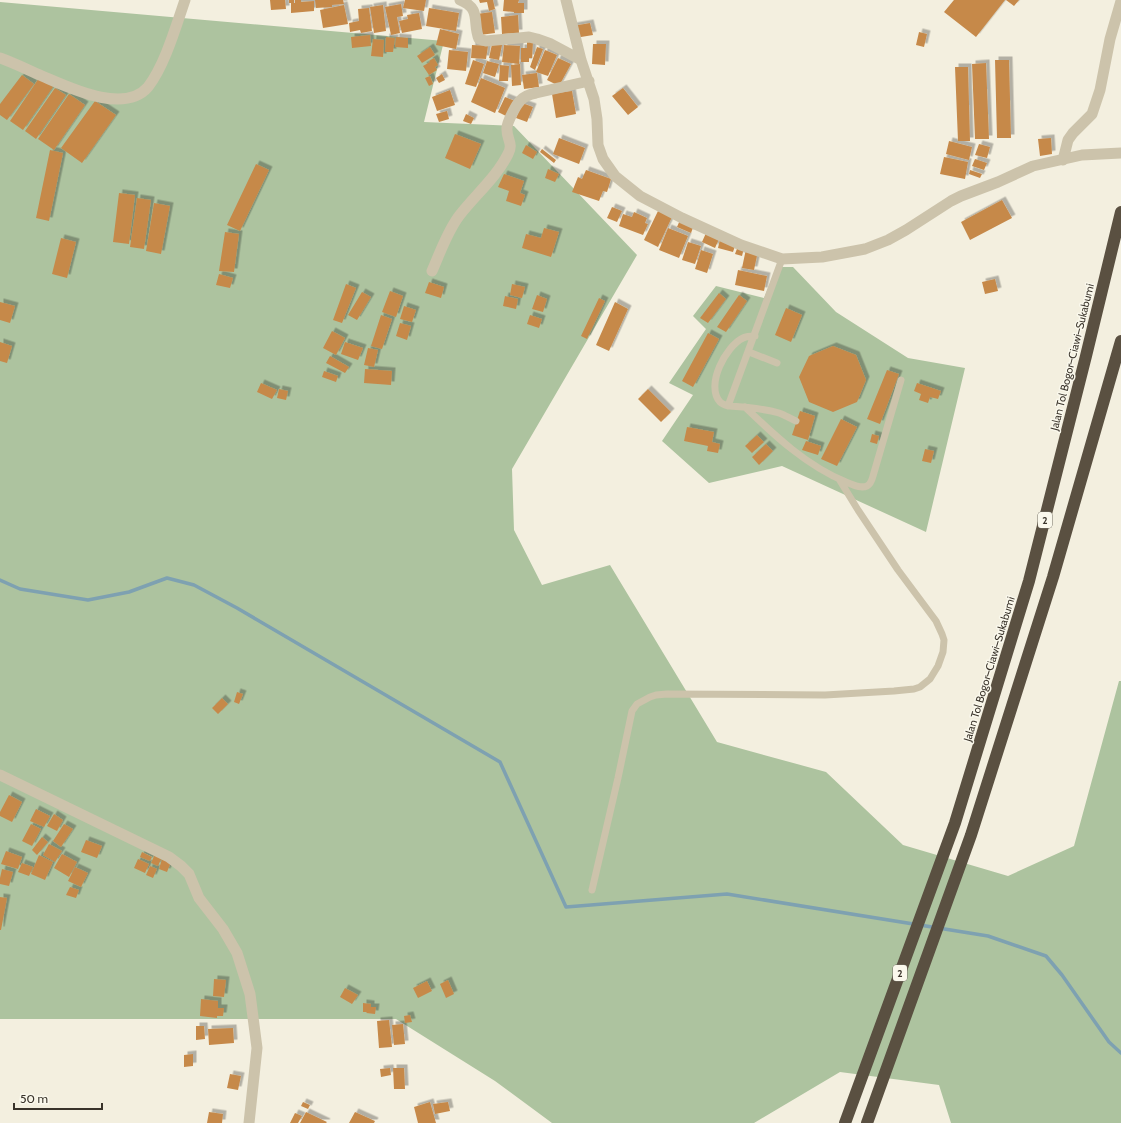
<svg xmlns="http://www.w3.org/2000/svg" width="1121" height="1123" viewBox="0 0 1121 1123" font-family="Cabin,sans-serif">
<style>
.green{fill:#adc39f}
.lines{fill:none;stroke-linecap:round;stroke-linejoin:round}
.stream{stroke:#7ea1b1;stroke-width:3.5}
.building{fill:#c6894a;filter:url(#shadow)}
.service{stroke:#ccc3ab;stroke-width:7}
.minor{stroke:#ccc3ab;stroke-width:11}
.motorway{stroke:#5a5041;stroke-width:12}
.labels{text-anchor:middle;stroke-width:3;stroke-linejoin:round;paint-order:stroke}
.shield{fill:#faf8ec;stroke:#736e64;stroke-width:1}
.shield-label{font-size:10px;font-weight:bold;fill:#39332a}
.street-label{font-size:11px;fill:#39332a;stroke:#faf8ec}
</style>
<defs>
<filter id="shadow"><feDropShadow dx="3.5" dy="-3.5" stdDeviation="0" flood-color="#0004"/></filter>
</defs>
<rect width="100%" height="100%" fill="#f3efdf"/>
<path class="green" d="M0,2L444,41L424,122L514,126L637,255L512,469L514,530L542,585L610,565L717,742L826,772L903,845L1008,876L1074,846L1119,681H1121V1123H951L939,1085L840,1072L754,1123H552L495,1081L396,1019H0Z
M777,267H793L836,312L908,358L965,368L926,532L782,466L709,483L662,441L693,395L669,383L706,329L693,316L716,286L764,298Z"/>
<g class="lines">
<path class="stream" d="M0,580L20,589L88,600L129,592L167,578L194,585L237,608L500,762L566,907L727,894L988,936L1046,956L1062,975L1109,1042L1121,1053"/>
</g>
<path class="building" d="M270,0H285L286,9L271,10Z
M289,0H294V3H295V0H301V2L314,1V11L291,13V3H289Z
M315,0H343L344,4L332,5V7L316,8Z
M405,0H426L424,11L403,8Z
M479,0H493L495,9L489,11L487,2L480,3Z
M504,0H519L518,3H524V13H514V12L503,11Z
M954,0H1005L976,37L944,12Z
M1006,0H1019L1014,6Z
M401,4L403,16L397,17L400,33L391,35L385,7Z
M344,5L348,24L323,28L320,10Z
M383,5L386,31L374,33L370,7Z
M369,8L372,31L361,33L360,30L350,32L349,23L359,21L358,9Z
M429,8L459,13L456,31L426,26Z
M492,12L495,33L480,35L477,14Z
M419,13L422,29L402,33L399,21L408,19L407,15Z
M518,15L519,33L502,34L501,17Z
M590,23L593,35L575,38L573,26Z
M440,29L459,34L456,49L436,45Z
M919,32L927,34L924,47L916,45Z
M370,35L371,46L352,48L351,37Z
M386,37L395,38L393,52H385Z
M396,37L408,38V48L395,47Z
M373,39L384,40L383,57L371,56Z
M527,42H533L532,58H529V62H521V48H527Z
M492,44L502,45L499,60L489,58Z
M593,44H606L605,65L592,64Z
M472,45L488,46L486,59L471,58Z
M504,45L520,46L519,64L502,62Z
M430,47L435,55L422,63L417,56Z
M537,47L543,49L535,70L530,67Z
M449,50L468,52L466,71L447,69Z
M545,50L557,55L548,76L536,72Z
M434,58L438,65L435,67L437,70L429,75L423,66L430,62L429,61Z
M558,58L571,64L559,86L547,80Z
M473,60L484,64L476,87L465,84Z
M995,60H1009L1011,138H997Z
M487,61L499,64L495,77L483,73Z
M986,63L989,139H975L972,64Z
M520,64L521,85L512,86L511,65Z
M500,65L509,66L508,81H499Z
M955,67H968L970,141H958Z
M537,73L539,87L524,89L522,75Z
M442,74L445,80L439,83L436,78Z
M22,75L34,84L7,120L0,115V104Z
M430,76L433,84L429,86L425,78Z
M39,78L53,87L23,130L10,121Z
M481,78L505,88L495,113L471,102Z
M55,88L66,95L36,139L25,131Z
M623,88L638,107L628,115L612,96Z
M450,90L455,105L437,111L432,97Z
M572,91L576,114L556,118L552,94Z
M69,94L85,105L54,150L38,139Z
M505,97L515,101L508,117L498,112Z
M95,101L116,115L82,163L61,148Z
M522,103L533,107L527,122L516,118Z
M447,111L449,119L439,122L436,114Z
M466,114L474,118L471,124L463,121Z
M455,134L481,144L470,169L445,158Z
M559,138L585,148L579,164L553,154Z
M1051,138L1052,154L1040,156L1038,139Z
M949,141L972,147L969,160L946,154Z
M979,144L990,147L987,158L975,155Z
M526,145L537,152L533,159L522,153Z
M542,149L556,160L554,163L540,152Z
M50,150L63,153L49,221L36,218Z
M944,157L968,162L965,179L940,174Z
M975,159L987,163L984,170L972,166Z
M256,164L269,170L240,231L227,225Z
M548,169L559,174L555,182L545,178Z
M586,170L611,179L607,192L603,191L599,201L572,192L578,177L582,179Z
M970,170L982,174L980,178L969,174Z
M504,174L524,181L520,193L525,195L521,206L506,201L509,191L498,187Z
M119,193L135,195L129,244L113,242Z
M137,198L151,200L144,249L130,247Z
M1002,200L1012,218L970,240L961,222Z
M154,203L170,206L161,254L146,251Z
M612,207L622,211L617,222L607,218Z
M658,211L672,217L658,247L644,240Z
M634,212L647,218L645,223L648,224L643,235L619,226L623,214L632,217Z
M680,220L694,225L691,233L677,227Z
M544,228L559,232L551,257L522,248L526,234L541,238Z
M668,228L688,236L679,258L659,250Z
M225,232L239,234L234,272L219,271Z
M706,233L719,239L715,248L702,242Z
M61,238L76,242L67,278L52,274Z
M720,239L736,243L733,252L718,248Z
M688,242L701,246L695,264L682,260Z
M738,246L744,248L742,256L735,254Z
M746,249L758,251L754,270L742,268Z
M701,250L713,254L707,273L695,269Z
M738,270L767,276L764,291L735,285Z
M219,274L233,278L230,288L216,285Z
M995,279L998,291L985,294L982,282Z
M429,282L444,287L441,298L425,293Z
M346,284L356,288L342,323L333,320Z
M512,284L525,287L522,298L510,295Z
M390,291L403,296L396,317L382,312Z
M362,292L371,297L357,320L348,315Z
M719,293L726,299L708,323L700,318Z
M537,295L547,299L543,312L532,309Z
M739,295L747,301L726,332L717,327Z
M505,296L518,299L516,309L503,306Z
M599,298L605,301L587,339L581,336Z
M0,302L15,306L10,323L0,320Z
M615,302L628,309L609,351L596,345Z
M404,306L416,310L412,322L400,319Z
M786,308L802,315L791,342L775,335Z
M381,315L392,319L382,349L371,346Z
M530,315L542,319L539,328L527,324Z
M400,323L411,326L407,340L396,336Z
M332,331L345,338L336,355L323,348Z
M708,333L719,339L693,387L682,381Z
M0,342L12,346L7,363L0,361Z
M345,342L363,348L358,360L341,354Z
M833,346L856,355L866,380L857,402L833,412L809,402L799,377L809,356Z
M368,348L378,350L374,367L364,365Z
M330,356L349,367L345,373L326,363Z
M365,369L392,371L391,385L364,383Z
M887,370L899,374L880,424L867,419Z
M324,371L338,376L336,382L322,377Z
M261,383L277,390L272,399L257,392Z
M917,383L941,391L938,399L930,397L928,403L919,400L921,394L914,391Z
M279,389L288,391L286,400L277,398Z
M648,389L671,412L661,422L638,399Z
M800,411L815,416L808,440L792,435Z
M841,419L857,427L837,466L821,459Z
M687,427L714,432L712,442L720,444L718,453L707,451L708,446L684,441Z
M872,434L879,436L877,444L870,442Z
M757,435L764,442L752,453L745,446Z
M806,441L821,446L818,455L802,450Z
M766,444L773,451L759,465L752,457Z
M925,449L934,451L931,463L922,461Z
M237,692L243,694L239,704L234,702Z
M222,698L228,704L218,714L212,708Z
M9,795L22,802L12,822L0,816V812Z
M36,809L50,816L44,827L30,821Z
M54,814L63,820L57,831L47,826Z
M31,824L41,829L32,846L22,841Z
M64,824L73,829L61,847L53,841Z
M42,837L48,842L37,855L32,850Z
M86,840L102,846L97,858L81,852Z
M49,844L62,851L55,862L43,855Z
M6,851L22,857L18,869L1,864Z
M142,852L152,857L150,861L140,857Z
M62,854L77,862L69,877L54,868Z
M155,854L162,857L158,866L151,863Z
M39,855L53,862L45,880L31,874Z
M138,859L149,864L145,873L134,868Z
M162,859L171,862L167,872L159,869Z
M22,863L33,867L29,876L18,872Z
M150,866L157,869L153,878L146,875Z
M75,867L88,873L81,887L68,881Z
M2,869L13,872L9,886L0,884V878Z
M70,887L79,890L76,898L66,895Z
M0,897L7,898L1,930H0Z
M214,979L226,980L224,997L213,996Z
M448,980L454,994L446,998L440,984Z
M427,981L432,991L418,998L413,988Z
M345,988L358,995L352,1004L340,997Z
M201,999L218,1001V1008H224L223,1016H217V1018L200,1016Z
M363,1003L371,1004V1007H376L375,1014L366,1013L367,1012H363Z
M410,1015L412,1022L405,1023L404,1016Z
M389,1020L392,1047L379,1048L377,1021Z
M403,1024L405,1044L394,1045L392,1025Z
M196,1026H204L205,1039L196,1040Z
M233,1028L234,1043L209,1045L208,1029Z
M193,1054V1066L184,1067V1055Z
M390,1068L391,1075L381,1077L380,1069Z
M393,1068H404L405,1089H394Z
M230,1074L241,1076L238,1090L227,1088Z
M303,1102L310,1105L308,1109L301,1106Z
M430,1102L436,1123H418L414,1107Z
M448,1102L450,1111L435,1114L433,1104Z
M209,1112L223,1114L222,1123H207Z
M306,1112L327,1122L326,1123H300Z
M355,1112L375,1121L374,1123H349Z
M295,1113L302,1116L298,1123H290Z"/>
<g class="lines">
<path class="service" d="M782,259L728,406C744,407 762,408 779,413C785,415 791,419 796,421
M749,352L777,363
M728,406C725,405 722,404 720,402C705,385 726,346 743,338C747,336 750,336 755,336
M745,407C775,436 807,466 846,482C852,484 860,489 867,486C871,484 872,480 873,476L901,380
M592,890L618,778L632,711L637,704L650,697L656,695L667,694L825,695L894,691L914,689L920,687L930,679L938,666L943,652L944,640L942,634L936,621L898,570L858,510L839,479"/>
<path class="minor" d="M460,0C482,9 472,22 479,39L486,41L529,37L537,39L551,44L581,60
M566,0L581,60L594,99L597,119L598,145L603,159L615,176L640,196L682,218L741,245L782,259L822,257L865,249L888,240L906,230L951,201L961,196L998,182L1033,166L1082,155L1121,153
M0,58C14,63 28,70 42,76C68,87 124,115 148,87C165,65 176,26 185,0
M1063,160L1068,140L1073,133L1092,114L1100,90L1110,39L1121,1
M432,271C440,253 447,232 459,216C475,195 496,178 508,154C514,143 506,139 507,128C507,122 516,105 520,101C524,96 531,94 536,93L589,81
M0,775L169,857L181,866L189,874L199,898L223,929L237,953L250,994L257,1048L249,1123"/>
<path class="motorway" d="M845,1123L955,823L1029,581L1086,356L1121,212
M867,1123L971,835L1053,577L1121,341"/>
</g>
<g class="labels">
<g class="shield">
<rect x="1038" y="512" width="14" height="16" rx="3"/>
<rect x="893" y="965" width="14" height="16" rx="3"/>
</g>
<g class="shield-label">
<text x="1045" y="524">2</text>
<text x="900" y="977">2</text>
</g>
<g class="street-label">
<text transform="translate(1072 357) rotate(-76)" y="4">Jalan Tol Bogor–Ciawi–Sukabumi</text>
<text transform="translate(989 669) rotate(-73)" y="4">Jalan Tol Bogor–Ciawi–Sukabumi</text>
</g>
</g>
<path d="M14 1103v6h88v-6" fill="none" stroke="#39332a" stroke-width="2"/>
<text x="20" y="1103" font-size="12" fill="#39332a" stroke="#faf8ec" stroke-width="3" paint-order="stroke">50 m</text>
</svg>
